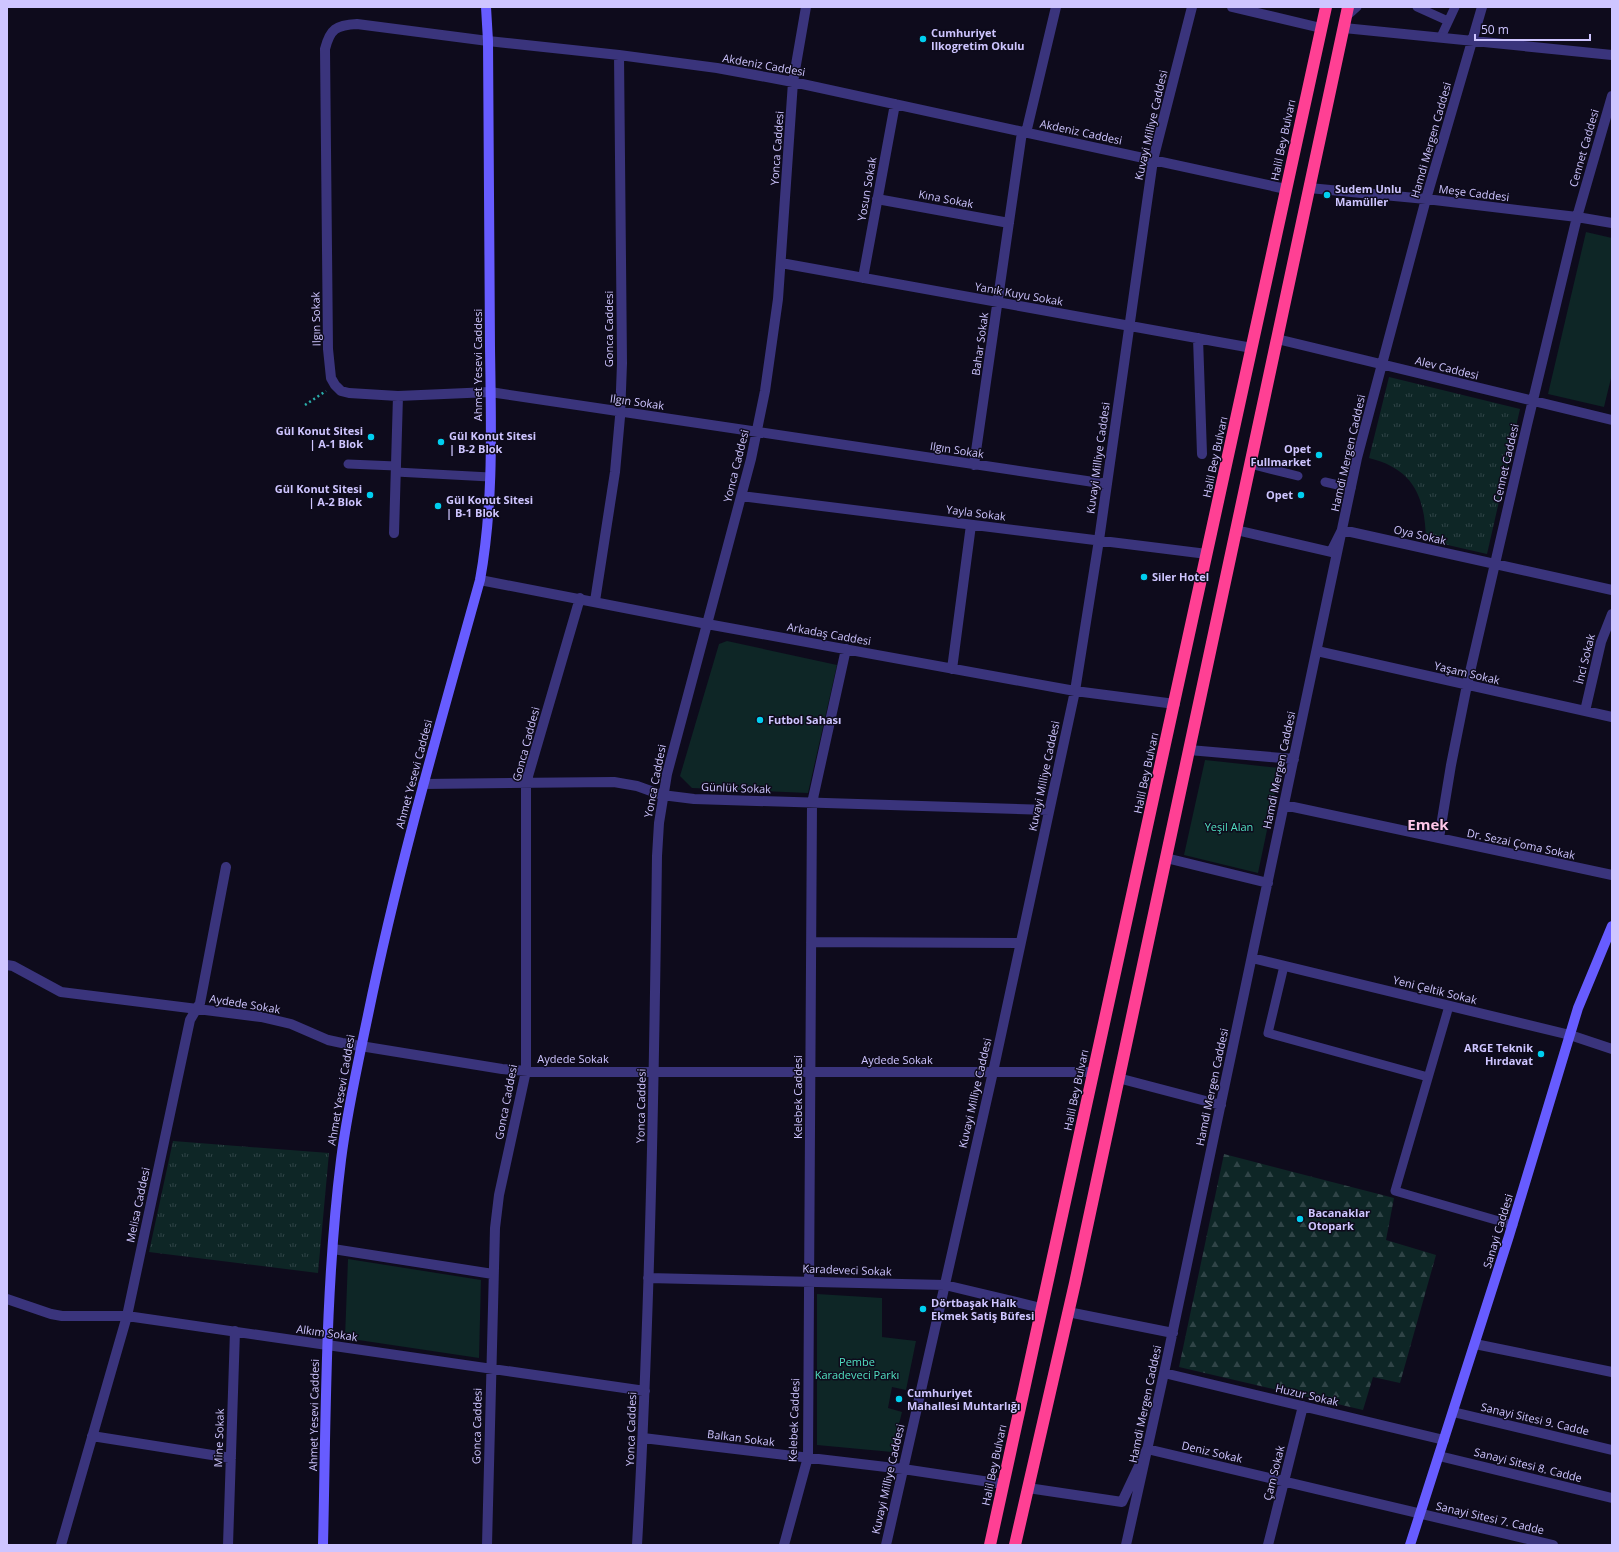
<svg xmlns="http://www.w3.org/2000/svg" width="1619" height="1552" viewBox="0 0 1619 1552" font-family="'Open Sans',sans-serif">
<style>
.grass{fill:url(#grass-tufts)}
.forest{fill:url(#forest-firs)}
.park{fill:#0e2626}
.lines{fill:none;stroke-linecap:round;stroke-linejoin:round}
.path{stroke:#2aaeab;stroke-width:2.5;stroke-dasharray:2 3;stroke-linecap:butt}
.lane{stroke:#3a347c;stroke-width:9}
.street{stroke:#3a347c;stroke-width:10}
.secondary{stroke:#675cff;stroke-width:10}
.highway{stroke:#ff4094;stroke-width:12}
.poi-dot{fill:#00cff0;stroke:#0e0b1c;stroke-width:1.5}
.labels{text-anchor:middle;stroke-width:3;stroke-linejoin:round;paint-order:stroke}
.poi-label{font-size:11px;font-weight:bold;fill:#cec5ff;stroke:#0e0b1c;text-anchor:start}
.street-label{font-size:11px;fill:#cec5ff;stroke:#0e0b1c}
.park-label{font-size:11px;fill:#51e0c1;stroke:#0e0b1c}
.district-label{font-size:15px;font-weight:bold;fill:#ffc7e9;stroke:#0e0b1c}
</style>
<defs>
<pattern id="grass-tufts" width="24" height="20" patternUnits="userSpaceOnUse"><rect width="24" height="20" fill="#0e2626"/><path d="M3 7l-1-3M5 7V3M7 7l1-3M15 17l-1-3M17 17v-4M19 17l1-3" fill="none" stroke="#304447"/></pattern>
<pattern id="forest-firs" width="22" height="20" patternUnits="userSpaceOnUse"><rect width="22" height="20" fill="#0e2626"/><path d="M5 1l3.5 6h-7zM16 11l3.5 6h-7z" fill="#304447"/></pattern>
</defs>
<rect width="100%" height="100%" fill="#0e0b1c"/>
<path class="grass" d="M1389,377L1520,409L1487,554L1426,540C1425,497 1414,469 1369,458Z
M173,1141L329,1153L318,1273L149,1252Z"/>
<path class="forest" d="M1224,1154L1394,1198L1386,1240L1436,1255L1400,1383L1373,1377L1363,1410L1179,1367Z"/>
<path class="park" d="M1586,232L1612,238V374L1604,407L1548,394Z
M727,641L837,665L808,793L692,788L680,776L719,644Z
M1205,760L1280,768L1258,873L1184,855Z
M348,1259L481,1280L479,1358L345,1338Z
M817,1294L882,1298V1337L916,1341L906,1390L892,1387L888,1408L902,1412L892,1452L817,1445Z"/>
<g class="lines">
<path class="path" d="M305,405L326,391"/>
<path class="lane" d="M1417,7L1448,21
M1347,16L1357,7
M1441,37L1455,7
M348,464L396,466
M1250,464L1298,476
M396,472L490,477
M1325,482L1351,488
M1284,966L1268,1033L1428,1077
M1449,1006L1395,1191L1513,1225"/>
<path class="street" d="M1232,7L1321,28
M1344,28L1612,55
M1026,133L1056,7
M1309,188L1426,199L1577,217L1612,223
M877,199L1009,223
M781,263L1252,348
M863,278L895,104
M1198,338L1202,454
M1277,339L1612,420
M974,465L1022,132
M1107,484L490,392L398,396L349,393L341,391L335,385L331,378L328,349L325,49C330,29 336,25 357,24L488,41L619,55L717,68L793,82L1286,189
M741,496L1207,554
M1236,530L1331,552L1342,530L1612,590
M394,533L398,396
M480,580L707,624L1075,691L1175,704
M595,601L615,472L620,417L622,363L619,55
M1317,651L1612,717
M952,669L971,525
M1585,711L1601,642L1612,614
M1189,750L1294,759
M423,784L614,782L637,786L662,795L694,799L1049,810
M1284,805L1612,875
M1439,838L1451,765L1467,685L1527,425L1577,217L1612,96
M1166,858L1268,883
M811,942L1020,943
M1252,958L1570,1035L1612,1049
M7,965L13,966L61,992L261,1017L291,1024L328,1040L342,1043L502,1069L541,1072H1094
M1118,1078L1221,1105
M333,1249L493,1274
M648,1278L945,1285L1041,1308
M7,1299L51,1314L62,1316H127L645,1391
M1068,1312L1173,1333
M1475,1344L1612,1372
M1164,1373L1444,1440
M1453,1412L1612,1450
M92,1436L231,1458
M643,1438L903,1469L1003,1484
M1439,1456L1612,1498
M1028,1488L1122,1502L1147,1449L1553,1545
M61,1545L127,1316L190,1020L200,1003L226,867
M228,1545L235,1331
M487,1545L495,1228L499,1195L526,1071V783L580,598
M637,1545C650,1315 654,1085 657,856L659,823L667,774L751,459L765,391L778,299L793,82L806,7
M784,1545L808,1457L812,803L846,649
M886,1545L993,1072L1075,691L1099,540L1153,160L1192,7
M1126,1545L1164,1373L1357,458L1426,199L1482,7
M1268,1545L1303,1406"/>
<path class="secondary" d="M323,1545C326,1417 325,1288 341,1160C347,1111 358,1063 368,1015C398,868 440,724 480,580C494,503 491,424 490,347C489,245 489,143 488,41L486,7
M1410,1545L1509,1236L1578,1008L1612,926"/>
<path class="highway" d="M990,1545L1326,7
M1015,1545L1075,1283L1348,7"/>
</g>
<g class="poi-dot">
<circle cx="923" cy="39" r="4"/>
<circle cx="1327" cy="195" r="4"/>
<circle cx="371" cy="437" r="4"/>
<circle cx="441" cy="442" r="4"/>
<circle cx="1319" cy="455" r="4"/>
<circle cx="370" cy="495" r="4"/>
<circle cx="1301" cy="495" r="4"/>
<circle cx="438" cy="506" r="4"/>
<circle cx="1144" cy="577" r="4"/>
<circle cx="760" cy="720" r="4"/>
<circle cx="1541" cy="1054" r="4"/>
<circle cx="1300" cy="1219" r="4"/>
<circle cx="923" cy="1309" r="4"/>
<circle cx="899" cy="1399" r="4"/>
</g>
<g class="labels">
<g class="poi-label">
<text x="931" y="37">Cumhuriyet<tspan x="931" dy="13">Ilkogretim Okulu</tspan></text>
<text x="1335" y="193">Sudem Unlu<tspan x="1335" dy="13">Mamüller</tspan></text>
<text x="363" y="435" text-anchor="end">Gül Konut Sitesi<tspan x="363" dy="13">| A-1 Blok</tspan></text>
<text x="449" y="440">Gül Konut Sitesi<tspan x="449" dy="13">| B-2 Blok</tspan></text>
<text x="1311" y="453" text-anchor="end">Opet<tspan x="1311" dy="13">Fullmarket</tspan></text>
<text x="362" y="493" text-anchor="end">Gül Konut Sitesi<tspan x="362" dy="13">| A-2 Blok</tspan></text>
<text x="1293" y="499" text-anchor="end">Opet</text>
<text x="446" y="504">Gül Konut Sitesi<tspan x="446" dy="13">| B-1 Blok</tspan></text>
<text x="1152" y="581">Siler Hotel</text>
<text x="768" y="724">Futbol Sahası</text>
<text x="1533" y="1052" text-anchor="end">ARGE Teknik<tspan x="1533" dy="13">Hırdavat</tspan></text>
<text x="1308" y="1217">Bacanaklar<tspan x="1308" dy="13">Otopark</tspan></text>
<text x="931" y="1307">Dörtbaşak Halk<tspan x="931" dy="13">Ekmek Satiş Büfesi</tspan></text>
<text x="907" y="1397">Cumhuriyet<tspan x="907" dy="13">Mahallesi Muhtarlığı</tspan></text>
</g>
<g class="street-label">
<text transform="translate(764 65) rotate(10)" y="4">Akdeniz Caddesi</text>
<text transform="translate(1151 125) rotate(-77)" y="4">Kuvayi Milliye Caddesi</text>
<text transform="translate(1081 132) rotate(12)" y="4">Akdeniz Caddesi</text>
<text transform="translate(1283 140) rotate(-78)" y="4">Halil Bey Bulvarı</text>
<text transform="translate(1431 140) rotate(-74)" y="4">Hamdi Mergen Caddesi</text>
<text transform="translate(777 148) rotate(-86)" y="4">Yonca Caddesi</text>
<text transform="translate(1584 148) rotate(-74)" y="4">Cennet Caddesi</text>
<text transform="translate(867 189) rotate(-80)" y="4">Yosun Sokak</text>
<text transform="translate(1474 193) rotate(7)" y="4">Meşe Caddesi</text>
<text transform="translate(946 199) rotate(11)" y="4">Kına Sokak</text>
<text transform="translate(1019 294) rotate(10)" y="4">Yanık Kuyu Sokak</text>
<text transform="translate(316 319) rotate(-91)" y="4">Ilgın Sokak</text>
<text transform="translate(609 329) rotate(-90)" y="4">Gonca Caddesi</text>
<text transform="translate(980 344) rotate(-82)" y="4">Bahar Sokak</text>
<text transform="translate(478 365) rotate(-90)" y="4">Ahmet Yesevi Caddesi</text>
<text transform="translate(1447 368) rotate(14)" y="4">Alev Caddesi</text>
<text transform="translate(637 402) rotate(8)" y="4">Ilgın Sokak</text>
<text transform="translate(957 450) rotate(9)" y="4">Ilgın Sokak</text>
<text transform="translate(1348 453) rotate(-77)" y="4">Hamdi Mergen Caddesi</text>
<text transform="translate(1215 457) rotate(-78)" y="4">Halil Bey Bulvarı</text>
<text transform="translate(1098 458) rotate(-82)" y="4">Kuvayi Milliye Caddesi</text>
<text transform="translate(1506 463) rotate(-77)" y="4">Cennet Caddesi</text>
<text transform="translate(736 466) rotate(-76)" y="4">Yonca Caddesi</text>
<text transform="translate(976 513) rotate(7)" y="4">Yayla Sokak</text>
<text transform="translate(1420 535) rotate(13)" y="4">Oya Sokak</text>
<text transform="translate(829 634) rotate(10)" y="4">Arkadaş Caddesi</text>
<text transform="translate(1585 659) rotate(-76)" y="4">İnci Sokak</text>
<text transform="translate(1467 673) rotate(13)" y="4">Yaşam Sokak</text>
<text transform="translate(526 744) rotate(-75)" y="4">Gonca Caddesi</text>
<text transform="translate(1279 770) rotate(-78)" y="4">Hamdi Mergen Caddesi</text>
<text transform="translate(1146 773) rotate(-78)" y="4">Halil Bey Bulvarı</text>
<text transform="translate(414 774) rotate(-75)" y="4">Ahmet Yesevi Caddesi</text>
<text transform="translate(1044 776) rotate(-78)" y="4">Kuvayi Milliye Caddesi</text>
<text transform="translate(655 781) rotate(-79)" y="4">Yonca Caddesi</text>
<text transform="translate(736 788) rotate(2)" y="4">Günlük Sokak</text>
<text transform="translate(1521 844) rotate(12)" y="4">Dr. Sezai Çoma Sokak</text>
<text transform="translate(1435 990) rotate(14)" y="4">Yeni Çeltik Sokak</text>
<text transform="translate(245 1004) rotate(9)" y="4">Aydede Sokak</text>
<text x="573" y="1063">Aydede Sokak</text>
<text x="897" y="1064">Aydede Sokak</text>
<text transform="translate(1212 1087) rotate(-78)" y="4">Hamdi Mergen Caddesi</text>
<text transform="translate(341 1090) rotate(-80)" y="4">Ahmet Yesevi Caddesi</text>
<text transform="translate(1076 1090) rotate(-78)" y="4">Halil Bey Bulvarı</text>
<text transform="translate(975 1093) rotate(-77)" y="4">Kuvayi Milliye Caddesi</text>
<text transform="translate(798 1097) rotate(-90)" y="4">Kelebek Caddesi</text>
<text transform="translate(506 1102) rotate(-79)" y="4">Gonca Caddesi</text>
<text transform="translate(641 1106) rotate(-89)" y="4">Yonca Caddesi</text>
<text transform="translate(138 1205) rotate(-78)" y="4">Melisa Caddesi</text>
<text transform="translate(1498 1231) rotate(-73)" y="4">Sanayi Caddesi</text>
<text transform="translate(847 1270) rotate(2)" y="4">Karadeveci Sokak</text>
<text transform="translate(327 1333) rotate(8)" y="4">Alkım Sokak</text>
<text transform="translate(1307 1395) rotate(13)" y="4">Huzur Sokak</text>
<text transform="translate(1145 1404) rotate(-78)" y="4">Hamdi Mergen Caddesi</text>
<text transform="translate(314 1415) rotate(-89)" y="4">Ahmet Yesevi Caddesi</text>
<text transform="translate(1535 1419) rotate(13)" y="4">Sanayi Sitesi 9. Cadde</text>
<text transform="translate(794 1420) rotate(-88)" y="4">Kelebek Caddesi</text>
<text transform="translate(477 1426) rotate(-89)" y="4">Gonca Caddesi</text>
<text transform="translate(631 1429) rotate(-88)" y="4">Yonca Caddesi</text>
<text transform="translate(219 1438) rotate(-88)" y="4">Mine Sokak</text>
<text transform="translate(741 1438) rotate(7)" y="4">Balkan Sokak</text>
<text transform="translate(1212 1452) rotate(13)" y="4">Deniz Sokak</text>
<text transform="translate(994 1465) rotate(-78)" y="4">Halil Bey Bulvarı</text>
<text transform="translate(1528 1465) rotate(14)" y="4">Sanayi Sitesi 8. Cadde</text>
<text transform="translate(1274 1473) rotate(-76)" y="4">Çam Sokak</text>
<text transform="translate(888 1479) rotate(-77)" y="4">Kuvayi Milliye Caddesi</text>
<text transform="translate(1490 1518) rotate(13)" y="4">Sanayi Sitesi 7. Cadde</text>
</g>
<g class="park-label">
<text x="1229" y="831">Yeşil Alan</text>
<text x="857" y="1366">Pembe<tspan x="857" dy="13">Karadeveci Parkı</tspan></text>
</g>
<g class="district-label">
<text x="1428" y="830">Emek</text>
</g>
</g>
<rect width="1619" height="1552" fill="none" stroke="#cec5ff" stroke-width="16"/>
<path d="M1475 34v6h115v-6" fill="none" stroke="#cec5ff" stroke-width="2"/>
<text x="1481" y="34" font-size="12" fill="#cec5ff" stroke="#0e0b1c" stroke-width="3" paint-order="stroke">50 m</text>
</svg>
